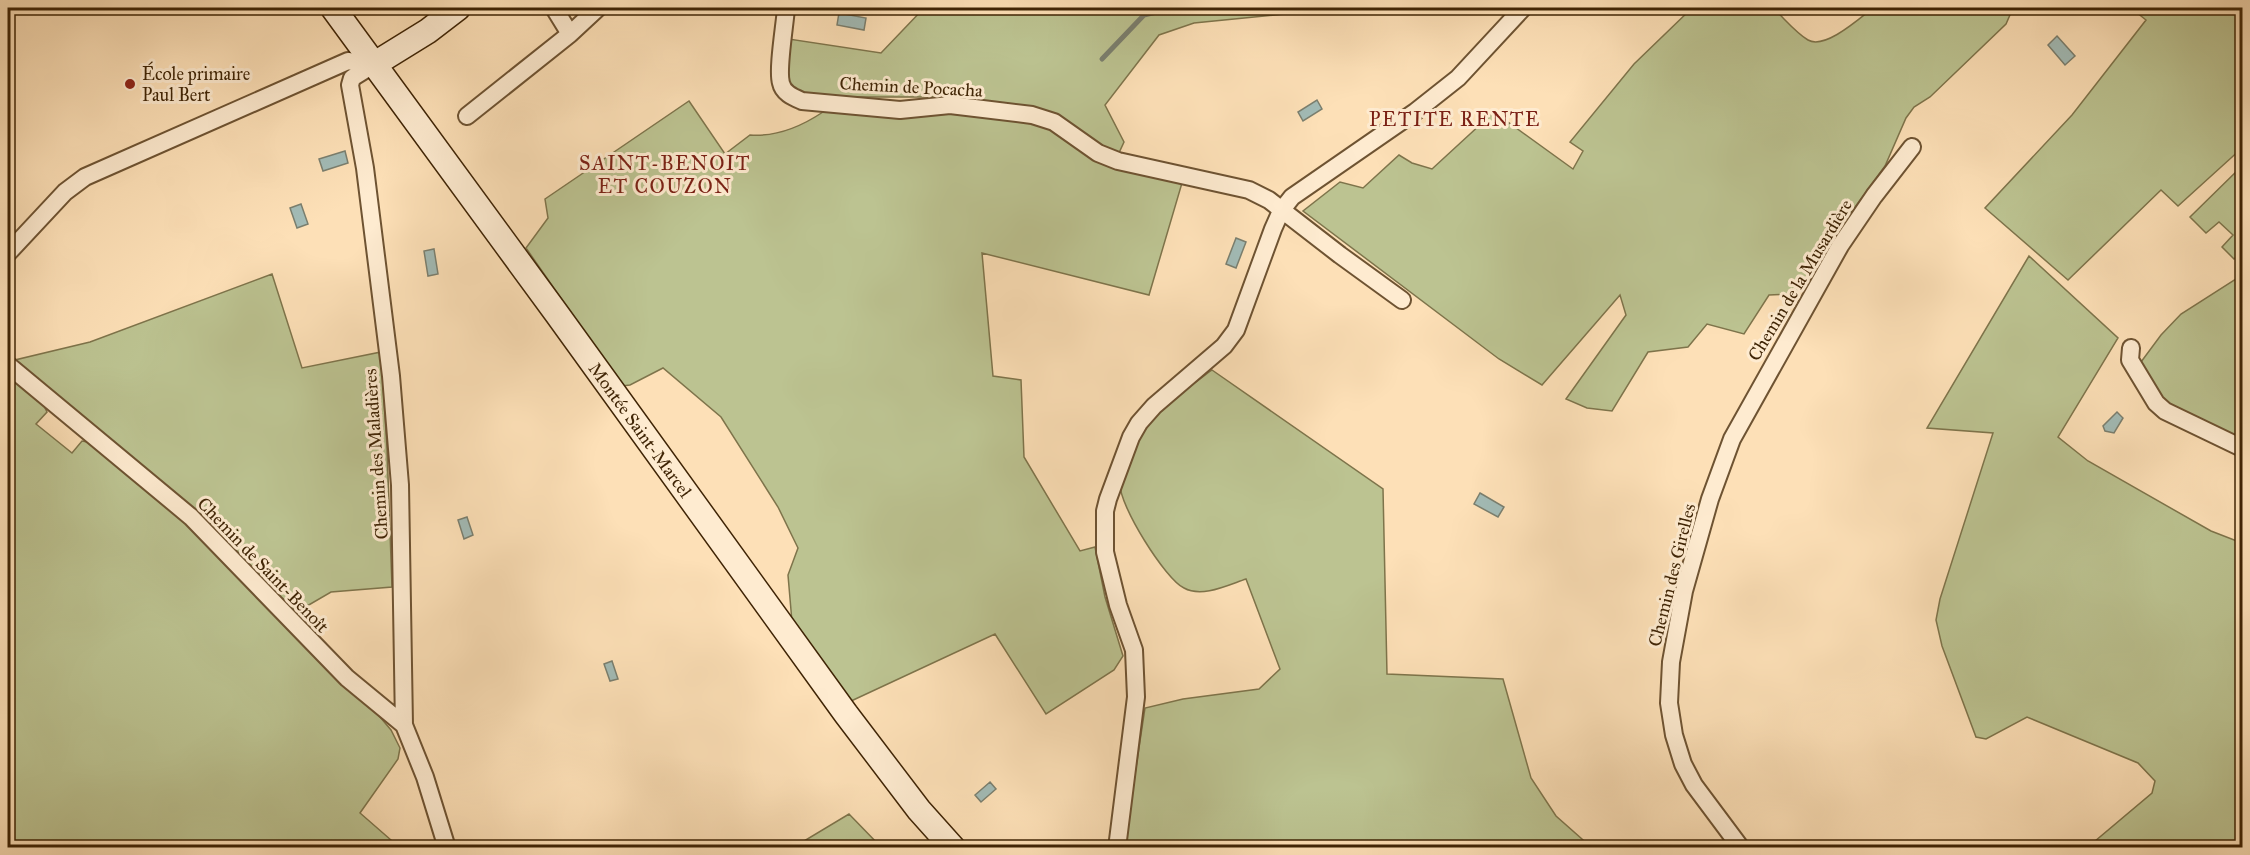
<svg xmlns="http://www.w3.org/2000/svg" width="2250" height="855" viewBox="0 0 2250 855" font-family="'IM FELL Great Primer',serif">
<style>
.green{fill:#bcc391;stroke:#7e744b;stroke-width:1.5}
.water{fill:#a2bbb6;stroke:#7a7f6f;stroke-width:1.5}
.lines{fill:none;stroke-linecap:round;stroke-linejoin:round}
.stream{stroke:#7a7f6f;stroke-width:5}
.street-casing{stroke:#6e5332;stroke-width:20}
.secondary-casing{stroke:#3f2405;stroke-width:27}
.street{stroke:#feebd0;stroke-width:16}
.secondary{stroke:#feebd0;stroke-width:24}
.poi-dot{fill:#8f2418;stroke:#feebd0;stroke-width:2}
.labels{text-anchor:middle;stroke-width:6;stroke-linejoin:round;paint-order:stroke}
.poi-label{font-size:18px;fill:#3f2405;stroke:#feebd0;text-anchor:start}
.street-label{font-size:18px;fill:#3f2405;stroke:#feebd0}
.neighbourhood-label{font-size:20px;letter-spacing:1.5px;fill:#7a1f14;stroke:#feebd0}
</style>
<rect width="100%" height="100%" fill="#fde0b7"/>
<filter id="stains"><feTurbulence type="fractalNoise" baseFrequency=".00333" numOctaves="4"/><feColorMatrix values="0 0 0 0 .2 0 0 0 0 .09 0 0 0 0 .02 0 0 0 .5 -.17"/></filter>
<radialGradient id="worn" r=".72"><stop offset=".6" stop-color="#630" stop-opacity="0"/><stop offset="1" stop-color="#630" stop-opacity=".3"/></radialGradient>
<path class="green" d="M924,8L1001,9L1011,8H1332L1305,12L1194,23L1159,35L1105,105L1124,142L1118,155L1042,113L945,97H824L802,92L790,86L786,76L789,39L881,53Z
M1692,8H1773C1784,18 1795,32 1808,40C1825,50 1860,18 1873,8H2013L2006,24L1930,97L1914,107L1906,118L1885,166L1826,247L1797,294L1769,295L1744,334L1707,324L1688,347L1648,352L1612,411L1587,408L1566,399L1626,315L1620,295L1542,385L1499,359L1303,211L1340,182L1363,188L1399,155L1412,163L1432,169L1494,112L1573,169L1583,151L1570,142L1634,64Z
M2131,8H2242V148L2178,206L2161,190L2068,280L1985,208L2072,115L2146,20Z
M689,101L725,154L750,135C776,137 802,126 823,112H966L1026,121L1048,127L1182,183L1149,295L982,253L993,376L1021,380L1024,457L1080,551L1095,547L1105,597L1123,656L1114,670L1046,714L995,634L849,702L792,622L788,575L798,548L778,507L721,417L663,368L630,385L622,386L526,248L548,218L545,199Z
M2242,166V253L2234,259L2222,247L2233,235L2219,222L2206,233L2190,217Z
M2029,256L2118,338L2058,437L2088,461L2211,531L2242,543V847H2088L2152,793L2155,781L2138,763L2027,717L1986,739L1976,737L1942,646L1936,620L1940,599L1993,433L1927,428Z
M272,274L302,368L381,352L387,448L392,587L331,592L295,613L102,434L15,360L90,342Z
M2242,275V441L2163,402L2138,366L2161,335L2181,314Z
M1212,370L1383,489L1387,674L1503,679L1531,778L1556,816L1591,847H1124L1145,708L1183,699L1259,689L1280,669L1246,579C1228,585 1202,598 1184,588C1165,579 1119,505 1120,484C1120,478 1125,469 1128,463C1145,416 1174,398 1212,370Z
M8,374L43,404L47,412L36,424L72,453L82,441L93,443L169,505L334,674L380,717L391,730L400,748L398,759L360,813L391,840L385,847L18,848L8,845Z
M849,814L881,847H794Z"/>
<path class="water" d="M839,13L866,18L864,30L837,25Z
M2057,36L2075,56L2065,65L2048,45Z
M1317,100L1322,109L1303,121L1298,112Z
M345,151L348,163L323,171L319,159Z
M301,204L308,224L297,228L290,208Z
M1236,238L1246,242L1236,268L1226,264Z
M434,249L438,274L428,276L424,251Z
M2117,412L2123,418L2114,433L2105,431L2103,426Z
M1480,493L1504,507L1498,517L1474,504Z
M467,517L473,535L464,539L458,520Z
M612,661L618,679L610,681L604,664Z
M990,782L996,789L981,802L975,795Z"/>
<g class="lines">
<path class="stream" d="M1102,59L1144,15L1173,8"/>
<defs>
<path id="street" d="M554,8L570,34
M786,8C785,24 777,70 781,83C783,93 793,97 802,101L900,110L950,105L1032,115L1054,122L1098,153L1118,161L1249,190L1269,200L1340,255L1402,300
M373,65L352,78L350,85L365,168L391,376L400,485L404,725L425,777L447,848
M467,116L570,34L598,8
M8,253L65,192L85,177L348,61L373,65
M2131,348L2130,360L2156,403L2165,411L2242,448
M8,365L191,517L347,678L404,725
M1117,848L1136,697L1134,650L1118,605L1105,552V511L1108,499L1131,437L1139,423L1154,406L1224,346L1236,330L1273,229L1281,211L1292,197L1415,112L1458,78L1523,8
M1741,848L1694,785L1683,764L1674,735L1669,703L1671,662L1684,591L1710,499L1732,439L1840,246L1874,196L1912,147"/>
<path id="secondary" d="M333,8L557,314L846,714L919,810L953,848
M373,65L428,31L458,8"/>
</defs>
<use href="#street" class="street-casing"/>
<use href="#secondary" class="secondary-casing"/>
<use href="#street" class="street"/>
<use href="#secondary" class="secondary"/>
</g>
<circle class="poi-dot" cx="130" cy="84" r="6"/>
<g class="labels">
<g class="poi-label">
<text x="142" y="80">École primaire<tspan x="142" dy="21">Paul Bert</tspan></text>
</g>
<g class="street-label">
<text transform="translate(911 87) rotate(3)" y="6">Chemin de Pocacha</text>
<text transform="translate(1800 280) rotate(-59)" y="6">Chemin de la Musardière</text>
<text transform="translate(640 430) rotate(54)" y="6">Montée Saint-Marcel</text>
<text transform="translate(376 454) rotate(-94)" y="6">Chemin des Maladières</text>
<text transform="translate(263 565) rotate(46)" y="6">Chemin de Saint-Benoît</text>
<text transform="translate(1672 575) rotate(-76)" y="6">Chemin des Girelles</text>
</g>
<g class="neighbourhood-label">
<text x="1455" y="126">PETITE RENTE</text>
<text x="665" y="170">SAINT-BENOIT<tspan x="665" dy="23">ET COUZON</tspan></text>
</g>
</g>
<rect width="2250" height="855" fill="none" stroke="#fde0b7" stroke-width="30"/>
<rect x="9" y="9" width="2232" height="837" fill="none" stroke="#3f2405" stroke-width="3"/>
<rect x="15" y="15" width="2220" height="825" fill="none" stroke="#3f2405" stroke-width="1.5"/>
<rect width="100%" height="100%" filter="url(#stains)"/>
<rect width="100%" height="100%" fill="url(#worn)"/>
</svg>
